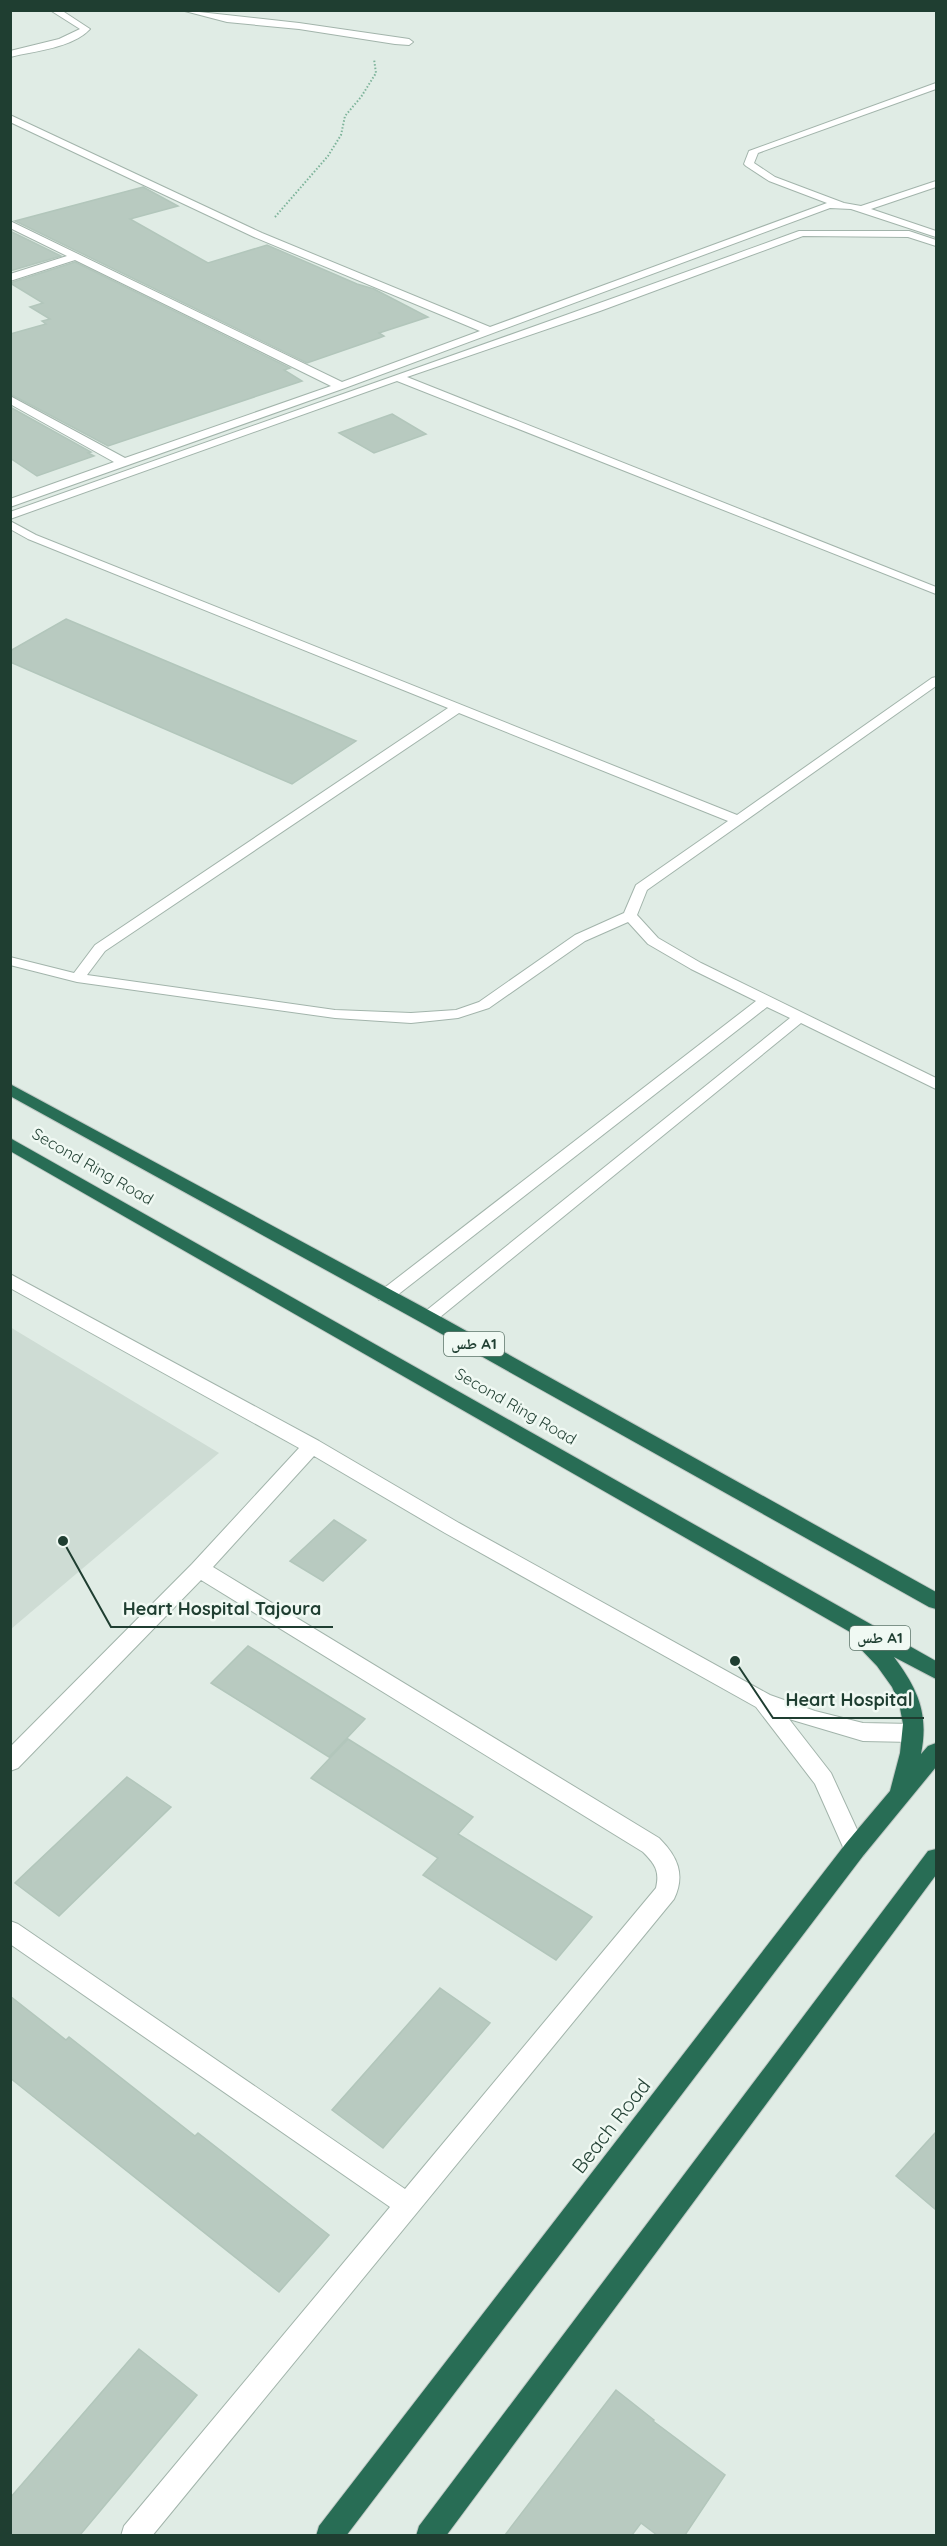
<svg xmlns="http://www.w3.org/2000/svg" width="947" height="2546" viewBox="0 0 947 2546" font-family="Quicksand,'Noto Naskh Arabic',sans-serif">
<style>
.built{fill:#cedcd4}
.building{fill:#b8cac0;stroke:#b2c6bb;stroke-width:1.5}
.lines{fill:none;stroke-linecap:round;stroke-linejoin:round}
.lane-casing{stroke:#a2b4ab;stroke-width:2}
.street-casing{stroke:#a2b4ab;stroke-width:2}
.highway-casing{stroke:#c0c9c5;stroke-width:2}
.path{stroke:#7db39a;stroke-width:2;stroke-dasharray:1.5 2;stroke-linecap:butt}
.lane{fill:#fff;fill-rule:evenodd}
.street{fill:#fff;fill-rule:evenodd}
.highway{fill:#286d55;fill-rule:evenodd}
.labels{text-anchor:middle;stroke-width:5;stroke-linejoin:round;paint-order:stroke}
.shield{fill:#f0f9f3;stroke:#5e766b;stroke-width:1.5}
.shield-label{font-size:15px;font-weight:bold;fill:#1f3e31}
.street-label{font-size:16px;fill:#1f3e31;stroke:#f0f9f3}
.near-street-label{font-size:20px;fill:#1f3e31;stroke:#f0f9f3}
.leader{fill:none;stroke:#1f3e31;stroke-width:2}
.callout-dot{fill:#1f3e31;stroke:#f0f9f3;stroke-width:2}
.callout-label{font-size:18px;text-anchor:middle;font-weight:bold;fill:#1f3e31;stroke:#f0f9f3;stroke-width:5;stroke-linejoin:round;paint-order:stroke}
</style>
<rect width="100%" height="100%" fill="#e0ece5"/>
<path class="built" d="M10,1327L219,1453L11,1629H10Z"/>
<path class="building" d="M143,187L178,206L130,219L208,263L267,245L357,284L374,289L428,317L379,333L384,336L379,338L307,363L15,221Z
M10,231L61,256L10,271Z
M75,262L290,368L284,370L302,381L108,446L10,394V334L46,324L42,321L50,319L30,307L43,303L10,283Z
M10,407L91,452L88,453L94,456L37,476L10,458Z
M392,414L426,434L374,453L339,433Z
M66,619L356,741L292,784L10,662V651Z
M334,1520L366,1540L323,1581L290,1561Z
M248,1646L365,1719L329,1757L211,1683Z
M348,1739L473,1817L458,1834L592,1917L556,1960L423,1875L438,1858L311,1778Z
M127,1777L171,1807L59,1916L15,1883Z
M440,1988L490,2023L383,2148L332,2110Z
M10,1996L66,2040L69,2037L195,2136L198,2133L329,2235L279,2292L10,2078Z
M936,2132V2210L896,2176Z
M139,2349L197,2395L80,2535H10V2498Z
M616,2390L654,2420L653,2421L725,2475L685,2535H657L641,2523L632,2535H505Z"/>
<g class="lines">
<defs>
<path id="lane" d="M799,231H909L936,240V246L908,237L803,236L600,311L407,377L936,587V594L397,381L10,519V512C273,418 537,327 799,231Z
M10,521L36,535L737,815L932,678L936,677V686L647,890L637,915L658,938L701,963L936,1078V1089L801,1023L434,1322H422L420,1318L422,1314L790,1018L767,1007L391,1300H379L377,1296L379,1292L756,1001L691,969L648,944L628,922L585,941L489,1008L458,1018L411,1023L335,1018L77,982L10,965V957L74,973L95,945L448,708L28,539L10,529ZM459,713L728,821L636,885L624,913L575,935L479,1002L456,1010L411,1013L335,1010L87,975L105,951Z"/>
<path id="street" d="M50,10H61L90,29C72,48 35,51 10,57V51L59,39L80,29Z
M181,10L299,23L409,39L413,42L409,45L395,44L299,29L227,22Z
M936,83V89L758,153L754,163L775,177L844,203L861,206L936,181V187L871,209L936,231V237L851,209L830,208L345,388L10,507V499L114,462L10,404V396L125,458L331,386L75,260L10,281V274L67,256L10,228V221L342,382L480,331L254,237L10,122V115L262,233L490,327L827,203L769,181L746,166L744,164L749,151Z
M10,1274L319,1441L459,1523L770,1695L815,1711L863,1723L912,1724L920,1727L923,1733L920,1739L912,1742L863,1741L789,1719L831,1773L866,1849L863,1856L855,1858L847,1856L815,1784L756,1707L445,1533L314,1456L213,1567L659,1838C677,1856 686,1874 674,1899L152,2536H121L124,2526L390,2207L10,1944V1921L18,1924L405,2189L656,1888C660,1871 655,1864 643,1852L201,1580L18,1768L10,1771V1747L192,1564L299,1448L10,1288Z"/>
<path id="highway" d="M10,1084L434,1313L936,1592V1609L929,1607L422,1323L10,1096Z
M10,1138L936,1661V1679L894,1657C918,1689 929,1714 921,1754L928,1746L936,1743V1767L863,1856L346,2536H316L319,2526L847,1842L890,1791L900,1753L903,1724L899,1703L892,1687L877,1666L852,1640L850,1632L10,1151Z
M936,1849V1875L446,2536H416L419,2526L928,1851Z"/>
</defs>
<use href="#lane" class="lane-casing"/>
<use href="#street" class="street-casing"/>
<use href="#highway" class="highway-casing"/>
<path class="path" d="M275,217L328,156L341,135L345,116L361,97L376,73L374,59"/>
<use href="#lane" class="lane"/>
<use href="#street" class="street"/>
<use href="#highway" class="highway"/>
</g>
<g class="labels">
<g class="shield">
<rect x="444" y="1332" width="60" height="24" rx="4.5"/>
<rect x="850" y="1626" width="60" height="24" rx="4.5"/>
</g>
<g class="shield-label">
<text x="474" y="1349">طس A1</text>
<text x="880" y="1643">طس A1</text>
</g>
<g class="street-label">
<text transform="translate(93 1166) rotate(30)" y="6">Second Ring Road</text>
<text transform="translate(516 1406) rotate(30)" y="6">Second Ring Road</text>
</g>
<g class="near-street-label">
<text transform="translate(611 2126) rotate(-52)" y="7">Beach Road</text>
</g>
</g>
<path class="leader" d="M63 1541L111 1627H333M735 1661L773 1718H924"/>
<g class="callout-dot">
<circle cx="63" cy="1541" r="6"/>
<circle cx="735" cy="1661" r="6"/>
</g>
<g class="callout-label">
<text x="222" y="1615">Heart Hospital Tajoura</text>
<text x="849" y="1706">Heart Hospital</text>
</g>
<rect width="947" height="2546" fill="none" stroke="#1f3e31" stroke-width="24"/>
</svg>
